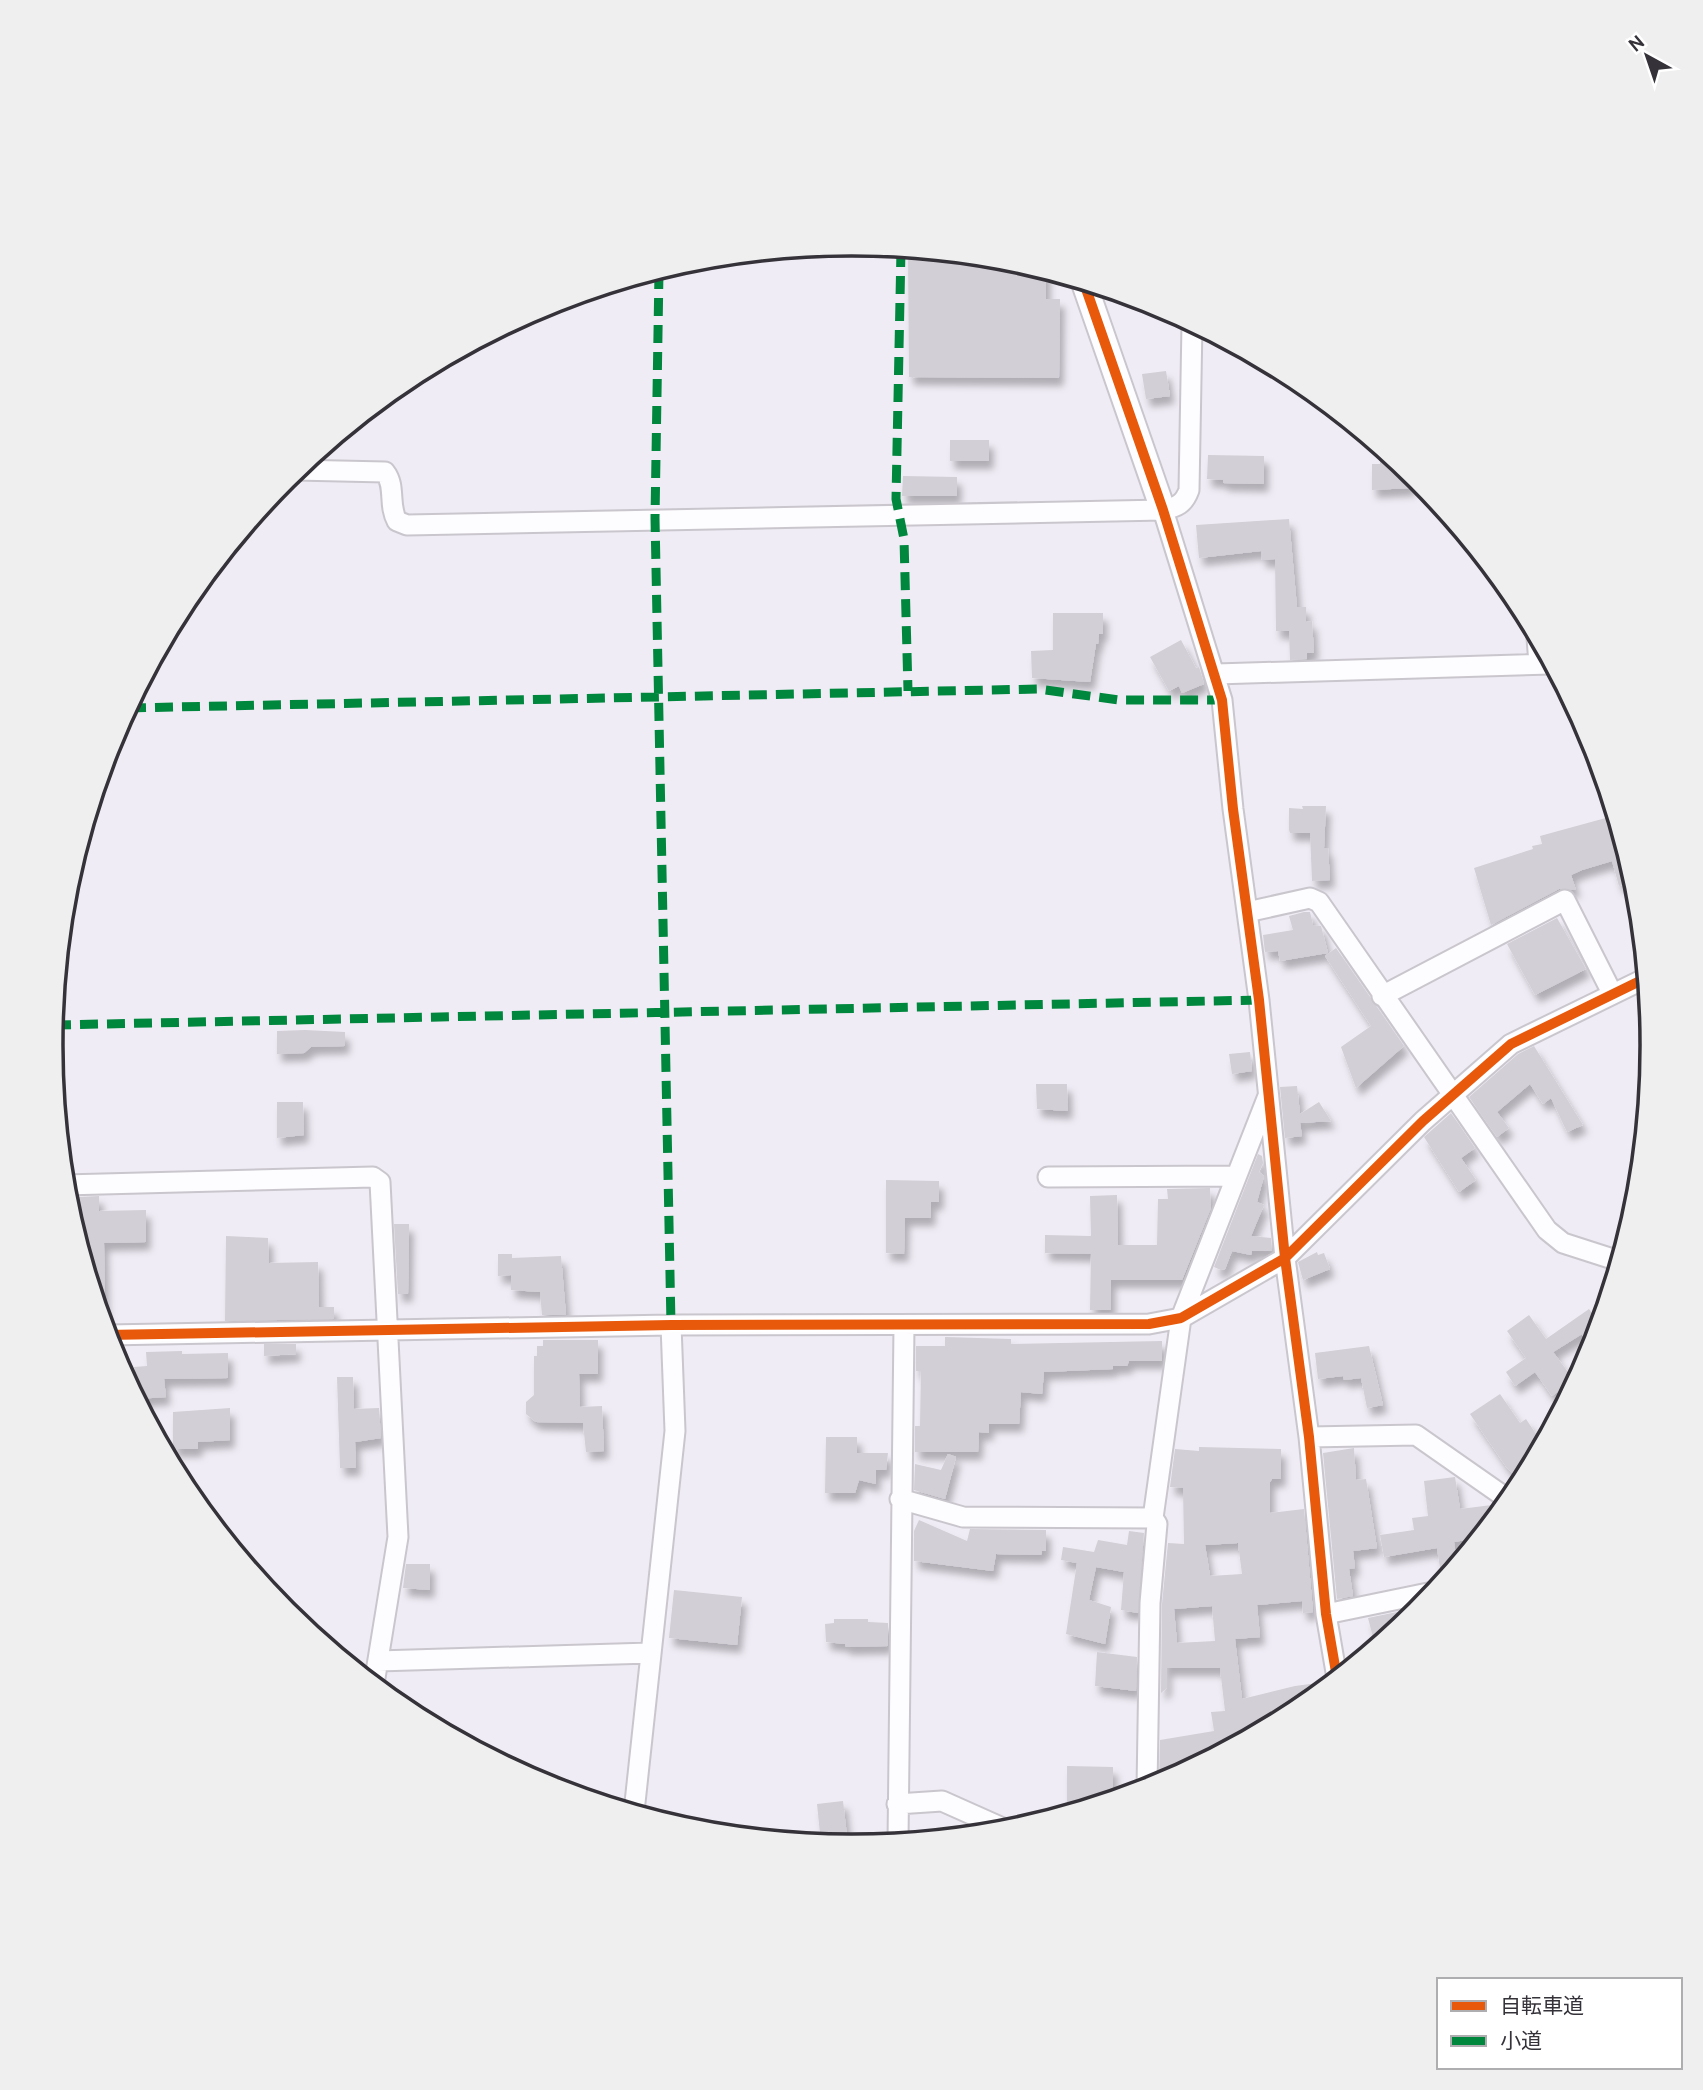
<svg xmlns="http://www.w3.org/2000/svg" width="1703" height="2090" viewBox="0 0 1703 2090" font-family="Cabin,'Noto Sans JP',sans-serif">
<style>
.building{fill:#d2cfd6;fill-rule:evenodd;filter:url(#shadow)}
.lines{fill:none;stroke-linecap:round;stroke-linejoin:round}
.minor-casing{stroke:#cac6cd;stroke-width:23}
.tertiary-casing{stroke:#cac6cd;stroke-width:28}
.minor{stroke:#fdfcfe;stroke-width:19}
.tertiary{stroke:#fdfcfe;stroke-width:24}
.quiet{stroke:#00873e;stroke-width:9;stroke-dasharray:18 9;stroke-linecap:butt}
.cycleway-casing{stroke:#fff;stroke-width:15}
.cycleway{stroke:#e8590c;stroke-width:10}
.rim{fill:none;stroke:#353239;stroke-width:3.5}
</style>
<defs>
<filter id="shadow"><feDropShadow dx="4.5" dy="8" stdDeviation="3.5" flood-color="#0004"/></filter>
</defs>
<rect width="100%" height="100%" fill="#f0ecf5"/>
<path class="building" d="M908,250L1008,260L1046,271V299H1060L1059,378L909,377Z
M1166,371L1170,396L1146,399L1142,374Z
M950,440H989V461H950Z
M1208,455L1264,456V484L1223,483V480L1207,479Z
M1380,460H1395L1411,474V488L1372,490V464H1380Z
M903,476L957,477V496H902Z
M1289,519L1297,607H1306V622L1312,621L1314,653H1307V659L1290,660L1289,631H1276L1275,559L1262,560L1261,551L1199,558L1196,525Z
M1053,613H1103V634H1099L1098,644H1096L1090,682L1032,678L1031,651L1053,650Z
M1181,640L1196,668L1199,667L1204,684L1182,693L1179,686L1169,691L1150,657Z
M1302,806H1326L1324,848H1328L1330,880L1312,881L1310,833H1290L1289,830V808L1303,809Z
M1613,816L1635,882L1619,886L1612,861L1582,870L1571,875L1576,890L1559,889L1491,925L1474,868L1533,849L1532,846L1542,844L1540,836Z
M1304,912H1310L1313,925L1321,926L1328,953L1280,961L1278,951L1265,952L1263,935L1293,930L1289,916Z
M1557,918L1586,969L1535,995L1507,944Z
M1336,948L1404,1046L1356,1088L1341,1047L1371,1026L1325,956Z
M305,1030L345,1032V1046L311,1047L304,1053L277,1054V1031Z
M1534,1046L1583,1125L1567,1132L1551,1098L1543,1104L1530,1084L1497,1112L1509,1128L1497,1137L1469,1097L1518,1054Z
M1250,1052L1252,1071L1232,1074L1229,1054Z
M1036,1084H1067L1068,1111L1037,1109Z
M1297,1086L1300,1114L1319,1102L1331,1121L1300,1123L1302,1136L1285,1138L1280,1087Z
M277,1102H303L304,1135L277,1138Z
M1451,1113L1475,1148L1461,1158L1476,1180L1459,1192L1424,1137Z
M1258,1154L1262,1156L1263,1163L1259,1172L1264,1176L1257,1202L1264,1205L1251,1236L1271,1238L1272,1251H1252L1251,1255L1232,1251L1225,1269L1221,1270L1214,1267Z
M886,1180L939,1181V1202H931V1218H905L904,1254L886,1253Z
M1210,1188L1211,1208L1182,1280H1111V1310H1090L1091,1254L1045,1253V1235L1091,1236L1090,1196L1117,1195L1118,1245H1157L1158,1199H1168L1167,1189Z
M99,1196V1211L146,1210V1242L104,1243L105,1315L101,1316L79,1242L78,1197Z
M394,1224H409L408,1294H398Z
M226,1236L268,1238L269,1263L318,1262L319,1307H334V1319L225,1321Z
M1317,1252L1318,1255L1324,1253L1330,1269L1303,1280L1298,1262Z
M498,1254H512V1258L561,1256L566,1315H542L540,1292L511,1290V1275L498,1276Z
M1589,1309L1600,1324L1597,1331L1585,1339L1582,1334L1553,1352L1574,1380L1552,1396L1535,1372L1515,1386L1506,1372L1526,1358L1507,1331L1529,1315L1546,1339Z
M945,1337L1011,1339V1344L1162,1341V1361H1129L1127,1366H1113V1369L1044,1372L1042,1394L1021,1392L1019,1424H989V1433L979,1432L978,1452H915V1426H920L921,1371H916V1346H945Z
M543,1340H598V1374H579L580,1407L602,1406L604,1451L586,1452L583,1423L536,1422L526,1414V1402L534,1395V1356H537V1346H543Z
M264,1344H296V1354L264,1356Z
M1369,1346L1383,1405L1367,1408L1361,1378L1344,1380L1343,1376L1318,1379L1315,1353Z
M182,1351V1354L228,1353V1378L164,1379L166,1397L137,1399L123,1373L135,1372L134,1367L147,1366L146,1352Z
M337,1377H353L354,1409L379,1408L381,1438L355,1442L356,1468H340Z
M1500,1394L1520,1423L1526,1419L1542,1443L1522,1481L1507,1468L1470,1414Z
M230,1408V1440L198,1442V1449H173V1412Z
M826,1437H857V1453H888L886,1470H876V1484L859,1480L855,1493H825Z
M1199,1447L1281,1449V1479H1272L1270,1482V1513L1304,1509L1313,1612L1303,1613L1302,1601L1257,1605L1260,1637L1235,1639L1242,1699L1295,1686L1325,1682L1327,1685L1296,1711L1159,1784L1160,1740L1214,1731L1211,1712L1225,1711L1220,1668H1167V1688L1161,1693L1162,1604L1168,1543L1184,1544L1183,1488L1170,1487L1175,1449L1199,1451ZM1238,1543L1242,1574L1210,1576L1205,1545ZM1212,1606L1215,1641L1177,1643L1174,1609Z
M1354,1448L1356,1480L1366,1479L1377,1548L1353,1551L1355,1568L1349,1569L1353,1596L1337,1599L1323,1453Z
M948,1454L956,1457L945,1499L914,1490L915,1464L941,1470Z
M1455,1477L1460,1509L1492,1505L1494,1518L1478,1538L1454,1542L1457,1563L1442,1581L1437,1548L1384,1557L1380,1535L1414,1530L1412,1518L1428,1516L1424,1481Z
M919,1520L967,1541L970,1529L1046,1530V1551H1042L1041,1555L996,1554L993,1571L914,1561V1531Z
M1129,1531L1144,1533L1138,1613L1121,1610L1124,1572L1096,1567L1089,1600L1111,1607L1105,1644L1066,1634L1077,1563L1061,1560L1063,1547L1094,1552L1098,1540L1127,1545Z
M406,1564H430V1590L403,1588Z
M674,1590L742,1597L737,1645L669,1638Z
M1421,1607L1385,1638L1374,1641L1368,1618Z
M834,1619H868V1622L888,1623V1646L846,1647L845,1644L826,1642L825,1624L834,1623Z
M1097,1652L1137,1657L1136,1691L1095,1686Z
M1067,1766L1113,1767V1797L1067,1812Z
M843,1801L848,1845L821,1843L817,1804Z"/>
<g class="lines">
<defs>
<path id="minor" d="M295,470L385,472C396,486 388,505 397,521L407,525C659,518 911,517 1163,510C1177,507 1184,504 1189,490L1192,324
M1163,510L1222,700L1233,809L1259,1000L1285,1258L1309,1437L1326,1614L1337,1678
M1537,638L1539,664
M1216,674L1551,664
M1247,912L1310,898L1319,902L1547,1230L1563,1243L1619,1261
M1382,996L1565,900L1612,993
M1048,1177L1234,1176
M64,1185L373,1177L380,1182L398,1537L374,1684
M107,1335L671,1325L1149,1324L1181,1318L1285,1258L1423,1121L1511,1044L1646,978
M1309,1437L1416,1435L1509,1500
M900,1499L963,1517L1153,1518
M1326,1614L1433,1592
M378,1661L650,1653
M1147,1788L1150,1603L1157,1524L1153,1518L1181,1318L1268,1096
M897,1804L942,1801L1007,1830
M634,1812L675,1431L671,1325
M898,1841L904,1326"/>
<path id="tertiary" d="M1084,283L1163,510"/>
</defs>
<use href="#minor" class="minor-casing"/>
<use href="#tertiary" class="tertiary-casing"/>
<use href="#minor" class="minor"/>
<use href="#tertiary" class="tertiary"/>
<path class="quiet" d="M901,249L896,499L904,539L908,691
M659,271L655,518L671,1325
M128,708L1038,689L1119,700H1222
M53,1025L1259,1000"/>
<defs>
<path id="cycleway" d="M1084,283L1163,510L1222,700L1233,809L1259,1000L1285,1258L1309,1437L1326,1614L1337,1678
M107,1335L671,1325L1149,1324L1181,1318L1285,1258L1423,1121L1511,1044L1646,978"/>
</defs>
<use href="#cycleway" class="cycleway-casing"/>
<use href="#cycleway" class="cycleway"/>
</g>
<path d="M0 0H1703V2090H0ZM851 256H852A788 788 0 0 1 1640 1044V1046A788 788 0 0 1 852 1834H851A788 788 0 0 1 63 1046V1044A788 788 0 0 1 851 256Z" fill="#efefef" fill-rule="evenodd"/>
<path class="rim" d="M851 256H852A788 788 0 0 1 1640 1044V1046A788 788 0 0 1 852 1834H851A788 788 0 0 1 63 1046V1044A788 788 0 0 1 851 256Z"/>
<rect x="1437" y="1978" width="245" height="91" fill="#ffffff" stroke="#aeadb0" stroke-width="2"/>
<rect x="1451" y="2001" width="35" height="10" fill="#e8590c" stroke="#aeadb0" stroke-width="2"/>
<text x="1500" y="2013" font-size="21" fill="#353239">自転車道</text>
<rect x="1451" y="2036" width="35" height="10" fill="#00873e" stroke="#aeadb0" stroke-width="2"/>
<text x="1500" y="2048" font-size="21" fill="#353239">小道</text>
<g transform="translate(1647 56) rotate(320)" stroke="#ffffff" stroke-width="5" paint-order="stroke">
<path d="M0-5L12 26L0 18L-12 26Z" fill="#353239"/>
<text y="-10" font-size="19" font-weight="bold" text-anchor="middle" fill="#353239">N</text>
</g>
</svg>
